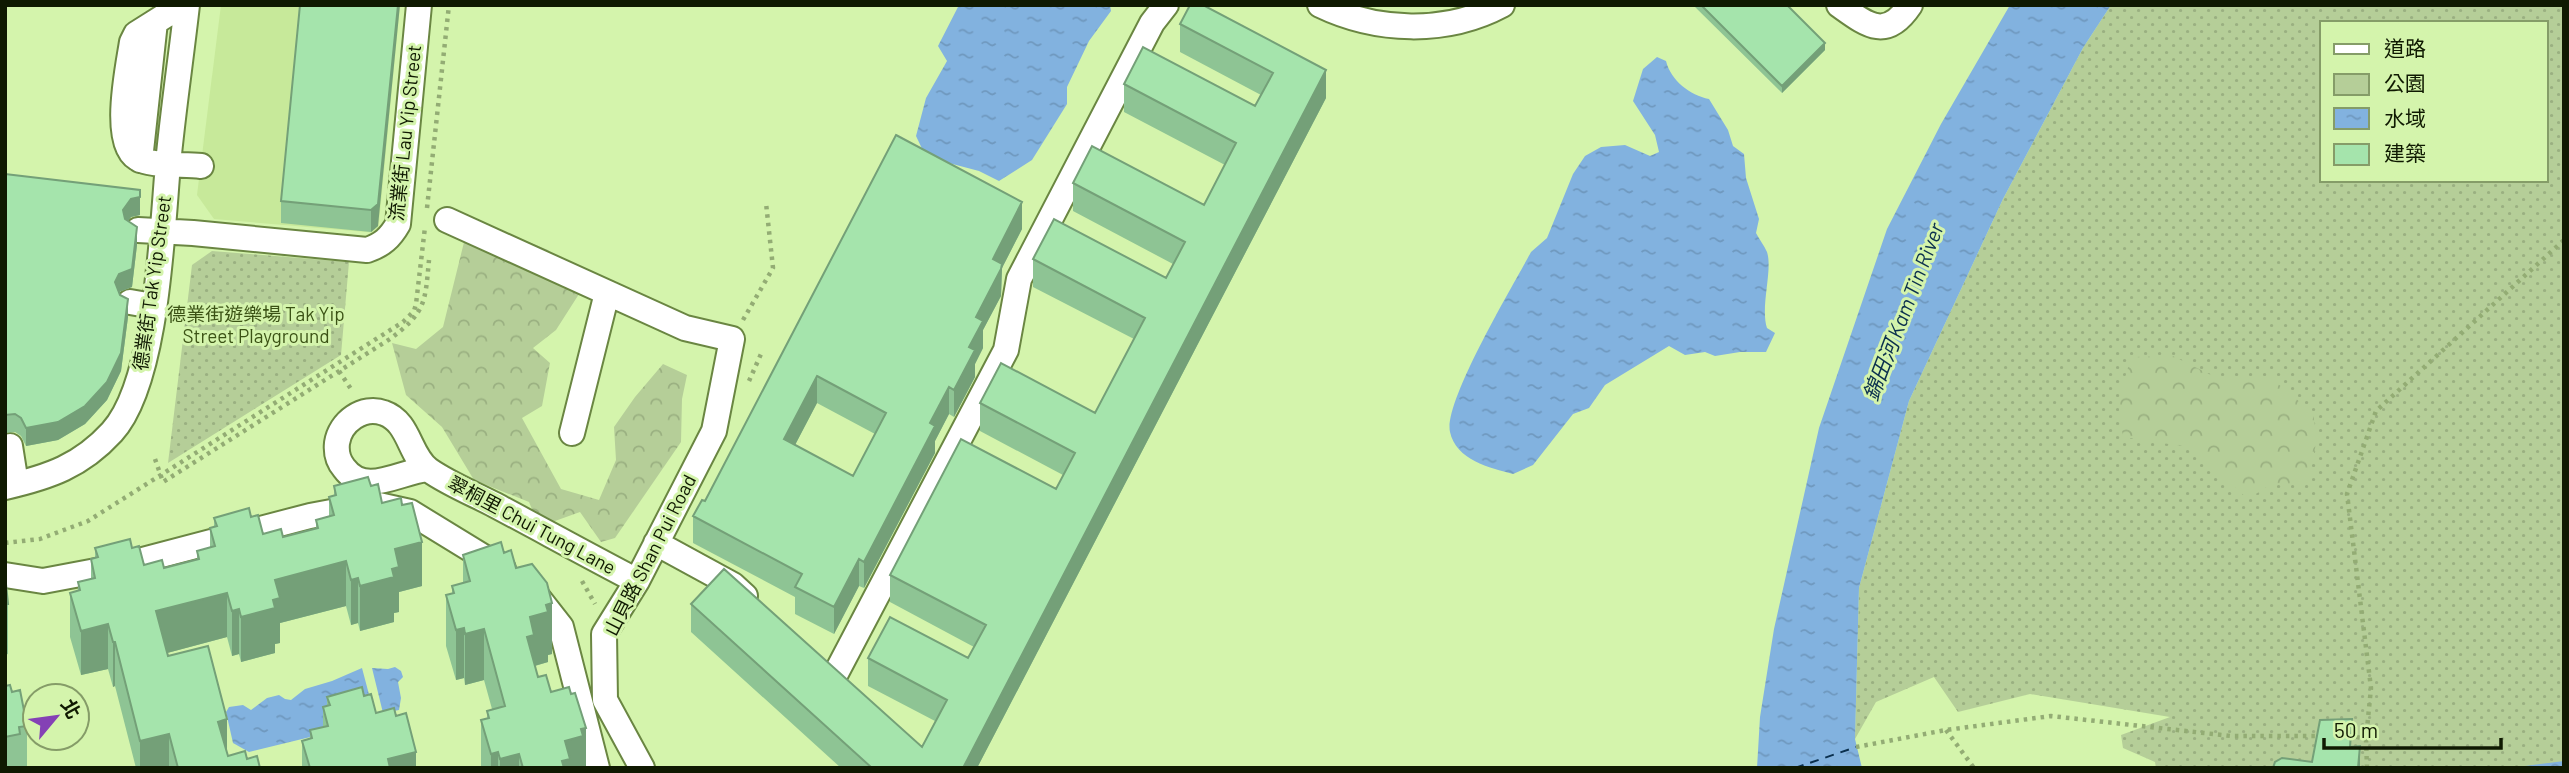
<svg xmlns="http://www.w3.org/2000/svg" width="2569" height="773" viewBox="0 0 2569 773" font-family="Barlow,'Noto Sans TC',sans-serif">
<style>
.built{fill:#c7e99a}
.green{fill:url(#green-dots);fill-rule:evenodd}
.forest{fill:url(#forest-crowns)}
.water{fill:url(#water-ripples)}
.lines{fill:none;stroke-linecap:round;stroke-linejoin:round}
.ferry{stroke:#0b304e;stroke-width:2;stroke-dasharray:9 7;stroke-linecap:butt}
.minor-casing{stroke:#6a8642;stroke-width:28}
.path{stroke:#93ac74;stroke-width:4.5;stroke-dasharray:3.5 5;stroke-linecap:butt}
.minor{stroke:#fff;stroke-width:24}
.wall{fill:#8ec494;fill-rule:evenodd}
.shaded-wall{fill:#74a078}
.building{fill:#a5e4ac;stroke:#74a078;stroke-width:2;fill-rule:evenodd}
.labels{text-anchor:middle;stroke-width:6;stroke-linejoin:round;paint-order:stroke}
.street-label{font-size:19px;fill:#0f1901;stroke:#d4f4ac}
.park-label{font-size:19px;fill:#3b5215;stroke:#d4f4ac}
.water-label{font-size:21px;font-style:italic;fill:#0b304e;stroke:#d4f4ac}
</style>
<defs>
<pattern id="green-dots" width="8" height="8" patternUnits="userSpaceOnUse" patternTransform="scale(1.75)"><rect width="8" height="8" fill="#b5ce98"/><path d="M2 2h.1M6 6h.1" fill="none" stroke="#9ab081" stroke-width="1.8" stroke-linecap="round"/></pattern>
<pattern id="forest-crowns" width="20" height="18" patternUnits="userSpaceOnUse" patternTransform="scale(1.75)"><rect width="20" height="18" fill="#b5ce98"/><path d="M2 6a3 3 0 1 1 6 0M12 15a3 3 0 1 1 6 0" fill="none" stroke="#9ab081"/></pattern>
<pattern id="water-ripples" width="26" height="14" patternUnits="userSpaceOnUse" patternTransform="scale(1.75)"><rect width="26" height="14" fill="#82b2df"/><path d="M2 4q2-2 4 0t4 0M15 11q2-2 4 0t4 0" fill="none" stroke="#6f98be"/></pattern>
</defs>
<rect width="100%" height="100%" fill="#d4f4ac"/>
<path class="built" d="M221,5H400L378,233L214,219L197,195Z"/>
<path class="green" d="M2111,5H2564V768H2156L2155,762L2123,748L2121,735L2170,717L2030,694L1958,712L1934,677L1876,702L1855,739L1859,588L1909,401L2003,199L2083,48ZM2322,23H2546V180H2322Z
M212,251L349,262L341,355L168,463L192,265Z"/>
<path class="forest" d="M470,218L548,250L579,294L556,330L533,348L550,363L542,406L522,418L561,489L599,500L616,460L614,427L635,397L663,364L687,375L682,399L681,442L615,538L601,542L580,512L555,521L536,519L529,502L474,480L442,427L406,395L392,343L416,349L443,327Z
M2173,356L2213,376L2271,378L2313,413L2317,440L2306,485L2273,483L2248,499L2189,447L2123,437L2118,402L2131,357Z"/>
<path class="water" d="M959,5H1110L1111,11L1089,41L1067,87V104L1032,160L999,181L979,171L926,157L916,136L926,98L947,61L938,46Z
M2010,5H2111L2083,48L2003,199L1909,401L1859,588L1855,739L1862,768H1757L1760,717L1774,629L1819,428L1887,229L1941,124Z
M1657,57L1666,61C1671,81 1690,95 1709,99L1728,130L1733,146L1744,154L1746,178L1759,219L1756,233C1759,239 1764,245 1767,252C1773,270 1760,307 1767,328L1775,333L1766,352H1740L1715,356L1705,352L1685,355L1669,346L1605,385L1589,408L1573,414L1533,465L1513,474C1490,468 1456,460 1450,432C1443,402 1514,284 1531,252L1547,238L1573,174L1585,156L1601,147L1625,145L1650,156L1659,152L1655,135L1633,101L1643,69Z
M395,667L401,671L403,677L398,682L401,698L399,710L383,713L372,668L388,669Z
M362,668L376,721L249,752L233,743L226,712L229,707L243,705L251,710L267,698L279,695L285,699L291,700L305,689L332,681Z
M2564,761V768H2510Z"/>
<g class="lines">
<path class="ferry" d="M1795,768L1856,747"/>
<defs>
<path id="minor" d="M182,5L136,34L132,42C128,68 110,150 141,160C157,166 183,164 201,166
M1320,5C1376,32 1446,35 1502,5
M1839,5C1867,25 1886,41 1910,5
M140,160L155,22
M447,220L685,328L732,339L714,431L637,581L604,634L605,700L642,768
M138,230L193,233L367,250C382,245 390,238 398,224L419,5
M130,302L153,306
M572,433L607,293
M10,446L16,484
M427,469C399,472 365,497 344,468C338,461 336,452 337,443C340,422 363,405 384,413C410,422 409,456 429,470C449,484 474,494 495,505C542,530 589,556 637,581
M5,487C49,477 81,466 112,432C157,383 162,232 168,164C173,111 181,58 187,5
M656,543L733,585L745,596
M5,575L43,581L112,568L310,516L374,504L410,512L503,569
M532,590L561,627L597,768
M834,677L1006,350L1019,279L1152,23L1166,5"/>
</defs>
<use href="#minor" class="minor-casing"/>
<path class="path" d="M427,208L449,5
M743,320L773,268L766,203
M339,371L353,392
M749,381L761,354
M155,459L163,482L390,339C426,312 425,303 429,260
M5,543L40,539L88,521L403,322L414,311L416,304L425,227
M582,581L595,604
M1946,730L1974,768
M2348,735L2366,739L2371,688L2347,494L2376,411L2564,240
M2366,739L2367,768
M1856,747L1946,730L2051,716L2231,736H2322"/>
<use href="#minor" class="minor"/>
</g>
<path class="wall" d="M300,5L378,226L371,232L281,223V201Z
M1693,5H1787L1825,50L1782,93Z
M1180,24L1326,98L977,768H841L691,632V604L922,747L935,721L868,686V658H968L974,647L890,602V575L1056,489L1063,475L980,431V403L1095,413L1134,339L1033,287V259L1166,278L1173,264L1073,211V183L1204,205L1225,165L1124,112V84L1255,106L1261,95L1180,52Z
M896,135L1022,229L1002,268L1001,296L983,330V348L975,364V377L954,417L949,414L935,441V453L864,588L859,586L834,634L795,614V597L693,543V516L705,501ZM817,403L875,434L853,476L795,445Z
M5,174L140,208V215L131,217L128,221L137,245L132,287L119,292L128,317L121,371L107,400L85,424L58,440L26,446L21,436L15,432L5,433Z
M334,486H371L382,503L422,586L399,592V612L394,613V622L360,631L358,623L351,625L346,606L280,623V643L275,644V653L241,662L239,654L232,656L227,637L167,653L228,756L247,759L260,768H136L115,686L113,687L108,669L81,675L70,637V593L78,591V582L91,579V559L95,558V548H132L144,565L164,568L197,559V551L210,548V528L214,527V518L251,517L263,534L283,537L316,528V520L329,517V497L334,495Z
M504,553L516,568L552,654L548,655V662L535,666L538,677L551,692L586,768H481V720L487,718V711L492,709L484,680L465,685L464,678L456,680L446,646V595L452,594V586L463,583V555Z
M5,574L8,604V654L5,655Z
M5,686L12,692L27,726V768H5Z
M364,696L416,768H302V741L310,738V730L323,727V707L327,706V697Z"/>
<path class="shaded-wall" d="M398,5H400L378,226L371,232V210Z
M1825,43V50L1782,93V86Z
M1326,70V98L977,768H963Z
M140,190V215L131,217L123,229V210L131,199Z
M1022,202V229L1002,268L1001,296L983,330V348L975,364V377L954,417V390L969,347L976,317L993,259Z
M137,227V245L132,287L119,292L115,282Z
M128,299V317L121,371L107,400L85,424L58,440L26,446V428Z
M817,376V403L784,466V439Z
M949,387V414L935,441V453L864,588V562L930,423Z
M422,542V586L399,592V612L394,613V622L360,631V586L392,569L395,549Z
M859,559V586L834,634V607Z
M346,561V606L280,623V643L275,644V653L241,662V617L273,600L275,580Z
M358,578V623L351,625V580Z
M227,593V637L156,656V611Z
M552,603V654L548,655V662L534,666L527,637L530,617L546,605Z
M239,609V654L232,656V611Z
M108,624V669L81,675V631Z
M464,628V678L456,680V630Z
M484,629V680L465,685V634Z
M113,642H115V686L113,687Z
M227,719V764L218,722Z
M586,728V768H562L565,741L581,729Z
M169,734V768H140V741Z
M2360,746V768H2358Z
M416,752V768H388V759Z
M498,752V768H491V754Z
M519,754V768H500V759Z"/>
<path class="building" d="M300,5H398L378,204L371,210L281,201Z
M1190,5H1203L1326,70L963,768H872L691,604L724,569L922,747L947,700L868,658L890,617L968,658L986,625L890,575L961,439L1056,489L1075,453L980,403L1001,363L1095,413L1145,318L1033,259L1054,219L1166,278L1185,242L1073,183L1092,146L1204,205L1236,143L1124,84L1143,47L1255,106L1273,73L1180,24Z
M1701,5H1787L1825,43L1782,86Z
M896,135L1022,202L993,259L1002,264L1001,269L976,317L983,321L969,347L975,350L954,390L949,387L930,423L935,426L864,562L859,559L834,607L795,587L802,574L693,516L702,500L705,501ZM817,376L886,413L853,476L784,439Z
M5,174L140,190V197L131,199L123,210L125,219L137,227L132,269L119,274L115,282L120,295L128,299L121,353L107,382L85,406L58,422L26,428L21,418L15,414L5,415Z
M368,477L371,486L378,484L382,503L401,498L402,505L412,503L422,542L395,549L399,567L392,569L394,577L360,586L358,578L351,580L346,561L275,580L280,598L273,600L275,608L241,617L239,609L232,611L227,593L156,611L168,656L208,646L227,719L218,722L228,756L245,751L247,759L257,756L260,768H178L169,734L140,741L115,642H113L108,624L81,631L70,593L80,590L78,582L95,578L91,559L98,557L95,548L130,539L132,548L139,546L144,565L162,560L164,568L199,559L197,551L215,546L210,528L217,526L214,518L249,508L251,517L258,515L263,534L281,529L283,537L318,528L316,520L334,515L329,497L336,495L334,486Z
M501,542L504,553L511,550L516,568L532,564L547,583L552,603L546,605L548,612L530,617L534,635L527,637L538,677L546,675L551,692L569,687L571,694L575,693L586,728L581,729L583,736L565,741L570,759L562,761L564,768H523L519,754L500,759L498,752L491,754L481,720L489,718L487,711L505,706L484,629L465,634L464,628L456,630L446,595L454,593L452,586L470,581L463,555Z
M5,574L8,604H5Z
M10,685L12,692L20,690L27,726L19,727L20,734L5,737V686Z
M362,687L364,696L371,694L376,713L394,708L396,716L406,713L416,752L388,759L390,768H310L302,741L312,738L310,730L328,726L323,707L330,705L327,697Z
M2352,719L2350,747L2360,746L2358,768H2273L2275,762L2282,758L2312,762L2320,720Z"/>
<g class="labels">
<g class="street-label">
<text transform="translate(405 133) rotate(-84)" y="7">流業街 Lau Yip Street</text>
<text transform="translate(152 283) rotate(-82)" y="7">德業街 Tak Yip Street</text>
<text transform="translate(532 525) rotate(28)" y="7">翠桐里 Chui Tung Lane</text>
<text transform="translate(650 555) rotate(-63)" y="7">山貝路 Shan Pui Road</text>
</g>
<g class="park-label">
<text x="256" y="321">德業街遊樂場 Tak Yip<tspan x="256" dy="22">Street Playground</tspan></text>
</g>
<g class="water-label">
<text transform="translate(1904 312) rotate(-69)" y="7">錦田河 Kam Tin River</text>
</g>
</g>
<rect width="2569" height="773" fill="none" stroke="#0f1901" stroke-width="14"/>
<rect x="2320" y="21" width="228" height="161" fill="#d4f4ac" stroke="#859c68" stroke-width="2"/>
<rect x="2334" y="44" width="35" height="10" fill="#ffffff" stroke="#859c68" stroke-width="2"/>
<text x="2384" y="56" font-size="21" fill="#0f1901">道路</text>
<rect x="2334" y="74" width="35" height="21" fill="#b5ce98" stroke="#859c68" stroke-width="2"/>
<text x="2384" y="91" font-size="21" fill="#0f1901">公園</text>
<rect x="2334" y="108" width="35" height="21" fill="url(#water-ripples)" stroke="#859c68" stroke-width="2"/>
<text x="2384" y="126" font-size="21" fill="#0f1901">水域</text>
<rect x="2334" y="144" width="35" height="21" fill="#a5e4ac" stroke="#859c68" stroke-width="2"/>
<text x="2384" y="161" font-size="21" fill="#0f1901">建築</text>
<g transform="translate(56 717) rotate(61)"><circle r="33" fill="#d4f4ac" stroke="#859c68" stroke-width="2"/>
<path d="M0-5L12 26L0 18L-12 26Z" fill="#8441b5"/>
<text y="-10" font-size="19" font-weight="bold" text-anchor="middle" fill="#0f1901">北</text>
</g>
<path d="M2324 738v10h177v-10" fill="none" stroke="#0f1901" stroke-width="3.5"/>
<text x="2334" y="738" font-size="21" fill="#0f1901" stroke="#d4f4ac" stroke-width="5" paint-order="stroke">50 m</text>
</svg>
